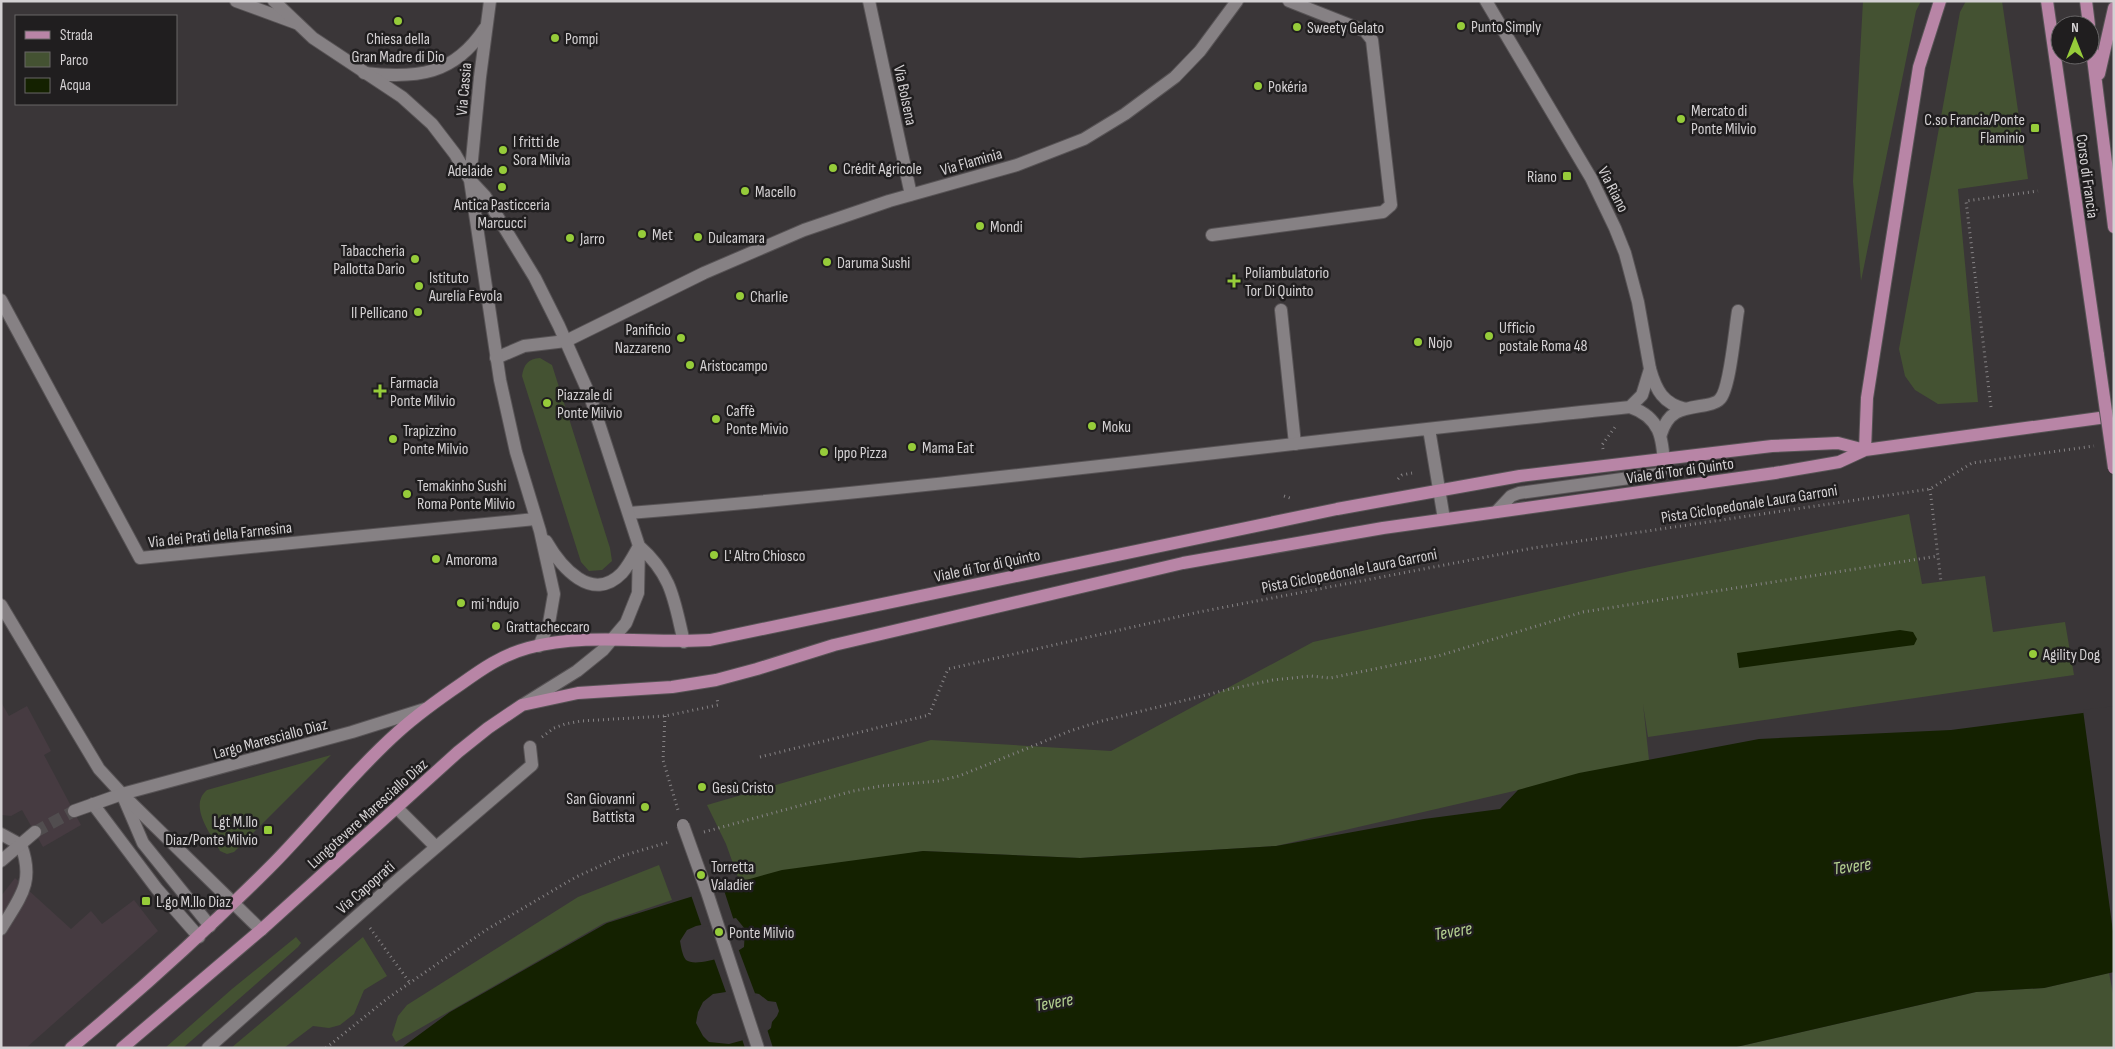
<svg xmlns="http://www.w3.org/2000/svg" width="2115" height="1049" viewBox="0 0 2115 1049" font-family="'Sofia Sans Condensed',sans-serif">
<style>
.built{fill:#463b41}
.green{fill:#445232}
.water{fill:#142100;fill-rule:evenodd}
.pier{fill:#3a3638}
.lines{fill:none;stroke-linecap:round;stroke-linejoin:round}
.secondary-tunnel{stroke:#514d4f;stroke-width:12;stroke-dasharray:12 6;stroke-linecap:butt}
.lane-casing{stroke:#575355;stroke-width:14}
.street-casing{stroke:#575355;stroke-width:14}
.secondary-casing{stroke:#575355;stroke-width:14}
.primary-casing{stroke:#575355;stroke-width:14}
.path{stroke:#868385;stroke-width:3;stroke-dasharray:1 4;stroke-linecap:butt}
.lane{stroke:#868184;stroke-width:12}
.street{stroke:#868184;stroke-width:12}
.secondary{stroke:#868184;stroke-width:12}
.primary{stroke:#b885a6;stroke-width:12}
.street-bridge-casing{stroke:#575355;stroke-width:14;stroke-linecap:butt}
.primary-bridge-casing{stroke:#575355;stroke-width:14;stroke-linecap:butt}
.street-bridge{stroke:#868184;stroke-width:12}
.primary-bridge{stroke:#b885a6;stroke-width:12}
.poi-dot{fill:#96cc3a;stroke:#201e1f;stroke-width:2}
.labels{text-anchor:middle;stroke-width:5;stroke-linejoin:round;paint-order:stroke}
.poi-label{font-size:16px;fill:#d4d1d3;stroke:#201e1f;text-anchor:start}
.street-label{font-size:16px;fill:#d4d1d3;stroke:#201e1f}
.water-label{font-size:18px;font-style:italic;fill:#b5d192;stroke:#201e1f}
</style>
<rect width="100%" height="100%" fill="#3a3638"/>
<path class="built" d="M1,702L9,716L27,706L51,751L44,755L81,825L43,847L22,810L11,816L1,815Z
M15,878L71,929L91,911L102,924L134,900L158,931L26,1048H1V896Z"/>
<path class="green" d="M1863,1H1921L1916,11L1861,281L1853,181Z
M1966,1H2002L2028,179L1958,189L1978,402L1938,404L1915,390L1905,376L1899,349L1960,12Z
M540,358L552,365L610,548L612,561L602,570L589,571L581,562L522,376C524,364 528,359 540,358Z
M1909,514L1922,584L1985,576L1993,632L2065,622L2074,675L1648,737L1643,704L1649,760L1276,846L1080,858L923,851L740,883L726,844L707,805L931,740L1111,751L1313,642L1630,571Z
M331,755L234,852L227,854L220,851C211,834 188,806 207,790Z
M659,865L672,900L604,923L396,1042L392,1035L398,1016L407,1005L578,897Z
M296,937L301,943L298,947L183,1048H165L232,989Z
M363,937L387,976L364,990L354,1014L340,1025L329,1028L313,1026L284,1048H231Z
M2109,973L2114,998V1048H1732L1976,992L2044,988Z"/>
<path class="water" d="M1900,630L1913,632L1917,639L1914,645L1739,668L1737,653Z
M2114,709V972L2044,988L1976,992L1732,1048H401L450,1012L607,923L732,884L782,870L923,851L1080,858L1276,846L1424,819L1500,809L1518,790L1579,773L1759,739L1951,730ZM736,918L745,929L744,947C735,954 696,968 686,960C682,955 681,946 680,941L687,930L696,926ZM739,990L759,994L768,1001L776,1002L779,1011L777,1016L772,1022L771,1028L762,1035L729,1044L709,1042L703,1036L696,1023L698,1012L703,1002L713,994Z"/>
<path class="pier" d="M2114,706V939L2083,710Z
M722,884L734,921L702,927L691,895Z
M738,948L756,996L739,993L727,995L713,956H719Z
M767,1029L773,1048H745L742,1039L761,1033Z"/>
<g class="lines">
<path class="secondary-tunnel" d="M35,832L74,811"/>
<defs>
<path id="lane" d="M1212,235L1383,212L1391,205L1372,40L1365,31L1289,1
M1281,310L1295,444
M1650,369C1656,390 1663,404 1686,409
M1661,434C1669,409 1683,409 1706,405C1711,404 1717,403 1720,399C1730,389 1735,328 1738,311
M122,794L143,843L210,926
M93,804L157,889L199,937
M397,808L436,847
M1,929C20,897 35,883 21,845
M208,1048L399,879L532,765L530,747"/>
<path id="street" d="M236,1L296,23
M869,1L911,195
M1486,1L1591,178L1615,228L1625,253L1638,302L1650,369L1642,395L1630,407
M364,73C417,79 454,75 485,28
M1,300L140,558L535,519
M496,358L524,346L566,341L704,273L804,230L889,201L1017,165L1084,139L1125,114L1175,77L1200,51L1237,1
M1429,429L1444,519
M629,513C964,486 1297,441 1630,407C1660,417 1663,438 1664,467L1659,474L1519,493L1511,496L1496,512
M1,605L99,769L122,794
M1,834L21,845"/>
<path id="secondary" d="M274,1L313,38L402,97L432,124L455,154L470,180L485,196L535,278L559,326L590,396L639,546L638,593L626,623L603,650L577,671L524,704
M490,1L480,77L470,180L500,380L516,452L540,531L554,594L549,623L539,646
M546,541C561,567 592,604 622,573C629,565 634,555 639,546
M639,546C673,576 674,601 684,642
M122,794L261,930
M74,811L122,794L352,732L425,709
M1,861L35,832"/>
<path id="primary" d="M2047,1L2098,355
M2086,1L2089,25
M2090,34L2114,227
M2099,74L2114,8
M1865,450L1867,398L1919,67L1940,1
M71,1048C141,990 205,932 269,868C313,824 351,774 398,732C418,714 439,699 461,684C482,669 502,655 528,648C587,632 650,644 710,640L1337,509L1520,476L1772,446L1838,443L1865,450
M122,1048L261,930L458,752L488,728L522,705L578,693L672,687L716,680L757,669L834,645L1183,563L1383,528L1775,473L1839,462L1865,450L2114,416"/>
</defs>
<use href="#lane" class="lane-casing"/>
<use href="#street" class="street-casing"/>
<use href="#secondary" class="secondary-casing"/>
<use href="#primary" class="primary-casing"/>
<path class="path" d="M1991,407L1966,201L2038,191
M1603,449L1602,445L1615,427
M1398,479L1402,475L1412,473
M1930,489L1941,582
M1284,496L1293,499
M665,716L663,760L678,810
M542,737L554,728L565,724L581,721L665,716L718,705L717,698
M760,757L929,715L948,669L1199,612L1533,548L1930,489L1972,463L2094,446
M704,832L853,791L881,786L938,781L959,776L1070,731L1098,722L1230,689L1273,680L1311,676L1330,678L1438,656L1583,612L1938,556
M370,928L410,983
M326,1048L388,998L486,930L576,877L622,856L669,842"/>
<use href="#lane" class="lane"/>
<use href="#street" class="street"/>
<use href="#secondary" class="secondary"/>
<use href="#primary" class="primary"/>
<defs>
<path id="street-bridge" d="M683,825L707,892L758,1048"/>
<path id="primary-bridge" d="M2098,355L2114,468"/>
</defs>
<use href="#street-bridge" class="street-bridge-casing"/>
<use href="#primary-bridge" class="primary-bridge-casing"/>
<use href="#street-bridge" class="street-bridge"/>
<use href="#primary-bridge" class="primary-bridge"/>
</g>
<g class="poi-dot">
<circle cx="398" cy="21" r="5"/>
<circle cx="1461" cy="26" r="5"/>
<circle cx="1297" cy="27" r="5"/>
<circle cx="555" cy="38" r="5"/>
<circle cx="1258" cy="86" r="5"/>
<circle cx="1681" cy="119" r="5"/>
<rect x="2030" y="123" width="10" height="10" rx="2.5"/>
<circle cx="503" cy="150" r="5"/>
<circle cx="833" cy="168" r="5"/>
<circle cx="503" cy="170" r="5"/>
<rect x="1562" y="171" width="10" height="10" rx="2.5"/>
<circle cx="502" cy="187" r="5"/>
<circle cx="745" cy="191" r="5"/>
<circle cx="980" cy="226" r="5"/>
<circle cx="642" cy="234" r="5"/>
<circle cx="698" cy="237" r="5"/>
<circle cx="570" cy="238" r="5"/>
<circle cx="415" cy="259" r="5"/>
<circle cx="827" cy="262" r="5"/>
<path d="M1231.5 273.5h5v5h5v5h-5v5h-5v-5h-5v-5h5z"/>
<circle cx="419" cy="286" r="5"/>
<circle cx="740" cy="296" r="5"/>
<circle cx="418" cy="312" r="5"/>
<circle cx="1489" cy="336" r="5"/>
<circle cx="681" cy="338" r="5"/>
<circle cx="1418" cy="342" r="5"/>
<circle cx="690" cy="365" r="5"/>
<path d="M377.5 383.5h5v5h5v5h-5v5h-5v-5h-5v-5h5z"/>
<circle cx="547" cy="403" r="5"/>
<circle cx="716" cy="419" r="5"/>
<circle cx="1092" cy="426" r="5"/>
<circle cx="393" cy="439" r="5"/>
<circle cx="912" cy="447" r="5"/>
<circle cx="824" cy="452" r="5"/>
<circle cx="407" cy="494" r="5"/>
<circle cx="714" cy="555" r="5"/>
<circle cx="436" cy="559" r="5"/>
<circle cx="461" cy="603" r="5"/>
<circle cx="496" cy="626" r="5"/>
<circle cx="2033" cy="654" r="5"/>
<circle cx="702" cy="787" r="5"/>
<circle cx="645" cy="807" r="5"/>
<rect x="263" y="825" width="10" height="10" rx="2.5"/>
<circle cx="701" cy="875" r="5"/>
<rect x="141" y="896" width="10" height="10" rx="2.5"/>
<circle cx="719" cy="932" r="5"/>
</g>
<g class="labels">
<g class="poi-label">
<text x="1471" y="32">Punto Simply</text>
<text x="1307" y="33">Sweety Gelato</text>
<text x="398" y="44" text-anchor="middle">Chiesa della<tspan x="398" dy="18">Gran Madre di Dio</tspan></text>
<text x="565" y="44">Pompi</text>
<text x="1268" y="92">Pokéria</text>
<text x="1691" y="116">Mercato di<tspan x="1691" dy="18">Ponte Milvio</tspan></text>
<text x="2025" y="125" text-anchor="end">C.so Francia/Ponte<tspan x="2025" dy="18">Flaminio</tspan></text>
<text x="513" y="147">I fritti de<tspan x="513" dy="18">Sora Milvia</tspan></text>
<text x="843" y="174">Crédit Agricole</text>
<text x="493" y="176" text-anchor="end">Adelaide</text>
<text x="1557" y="182" text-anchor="end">Riano</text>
<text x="755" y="197">Macello</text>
<text x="502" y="210" text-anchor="middle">Antica Pasticceria<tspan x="502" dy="18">Marcucci</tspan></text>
<text x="990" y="232">Mondi</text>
<text x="652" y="240">Met</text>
<text x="708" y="243">Dulcamara</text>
<text x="580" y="244">Jarro</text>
<text x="405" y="256" text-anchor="end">Tabaccheria<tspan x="405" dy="18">Pallotta Dario</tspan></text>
<text x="837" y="268">Daruma Sushi</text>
<text x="1245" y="278">Poliambulatorio<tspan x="1245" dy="18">Tor Di Quinto</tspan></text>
<text x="429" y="283">Istituto<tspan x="429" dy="18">Aurelia Fevola</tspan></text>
<text x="750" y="302">Charlie</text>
<text x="408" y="318" text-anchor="end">Il Pellicano</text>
<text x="1499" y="333">Ufficio<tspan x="1499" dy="18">postale Roma 48</tspan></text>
<text x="671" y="335" text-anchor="end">Panificio<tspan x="671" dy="18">Nazzareno</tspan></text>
<text x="1428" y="348">Nojo</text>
<text x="700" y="371">Aristocampo</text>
<text x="390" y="388">Farmacia<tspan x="390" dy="18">Ponte Milvio</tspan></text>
<text x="557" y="400">Piazzale di<tspan x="557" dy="18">Ponte Milvio</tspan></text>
<text x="726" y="416">Caffè<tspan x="726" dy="18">Ponte Mivio</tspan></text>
<text x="1102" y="432">Moku</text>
<text x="403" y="436">Trapizzino<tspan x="403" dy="18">Ponte Milvio</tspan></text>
<text x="922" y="453">Mama Eat</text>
<text x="834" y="458">Ippo Pizza</text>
<text x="417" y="491">Temakinho Sushi<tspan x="417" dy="18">Roma Ponte Milvio</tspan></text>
<text x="724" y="561">L' Altro Chiosco</text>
<text x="446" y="565">Amoroma</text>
<text x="471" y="609">mi 'ndujo</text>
<text x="506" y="632">Grattacheccaro</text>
<text x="2043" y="660">Agility Dog</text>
<text x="712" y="793">Gesù Cristo</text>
<text x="635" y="804" text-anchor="end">San Giovanni<tspan x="635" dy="18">Battista</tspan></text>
<text x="258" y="827" text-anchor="end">Lgt M.llo<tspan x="258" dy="18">Diaz/Ponte Milvio</tspan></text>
<text x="711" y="872">Torretta<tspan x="711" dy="18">Valadier</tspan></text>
<text x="156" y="907">L.go M.llo Diaz</text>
<text x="729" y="938">Ponte Milvio</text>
</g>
<g class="street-label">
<text transform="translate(463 89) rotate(-85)" y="6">Via Cassia</text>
<text transform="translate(906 95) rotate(78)" y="6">Via Bolsena</text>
<text transform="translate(971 161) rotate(-16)" y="6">Via Flaminia</text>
<text transform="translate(2088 176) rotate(82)" y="6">Corso di Francia</text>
<text transform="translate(1614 189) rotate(63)" y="6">Via Riano</text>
<text transform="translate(1680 470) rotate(-8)" y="6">Viale di Tor di Quinto</text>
<text transform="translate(1749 503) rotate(-9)" y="6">Pista Ciclopedonale Laura Garroni</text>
<text transform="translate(220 534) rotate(-6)" y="6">Via dei Prati della Farnesina</text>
<text transform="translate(987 565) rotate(-12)" y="6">Viale di Tor di Quinto</text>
<text transform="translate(1349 570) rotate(-11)" y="6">Pista Ciclopedonale Laura Garroni</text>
<text transform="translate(270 738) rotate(-15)" y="6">Largo Maresciallo Diaz</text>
<text transform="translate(367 813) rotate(-42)" y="6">Lungotevere Maresciallo Diaz</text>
<text transform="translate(365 887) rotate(-41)" y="6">Via Capoprati</text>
</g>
<g class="water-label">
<text transform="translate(1852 866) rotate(-8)" y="6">Tevere</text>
<text transform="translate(1453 931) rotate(-10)" y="6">Tevere</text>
<text transform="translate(1054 1002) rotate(-10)" y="6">Tevere</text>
</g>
</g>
<rect width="2115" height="1049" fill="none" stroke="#d4d1d3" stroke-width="5"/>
<rect x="15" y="15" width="162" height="90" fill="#201e1f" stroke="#686667"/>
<rect x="25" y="31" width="25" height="8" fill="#b885a6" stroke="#686667"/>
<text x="60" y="40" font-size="15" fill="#d4d1d3">Strada</text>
<rect x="25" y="52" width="25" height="15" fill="#445232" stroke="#686667"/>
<text x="60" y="65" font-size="15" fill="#d4d1d3">Parco</text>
<rect x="25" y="78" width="25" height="15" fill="#142100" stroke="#686667"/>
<text x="60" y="90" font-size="15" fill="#d4d1d3">Acqua</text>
<g transform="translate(2075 40)"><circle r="24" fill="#201e1f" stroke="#686667"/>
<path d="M0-4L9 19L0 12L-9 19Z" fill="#96cc3a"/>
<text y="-8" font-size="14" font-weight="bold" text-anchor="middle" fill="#d4d1d3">N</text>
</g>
</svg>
